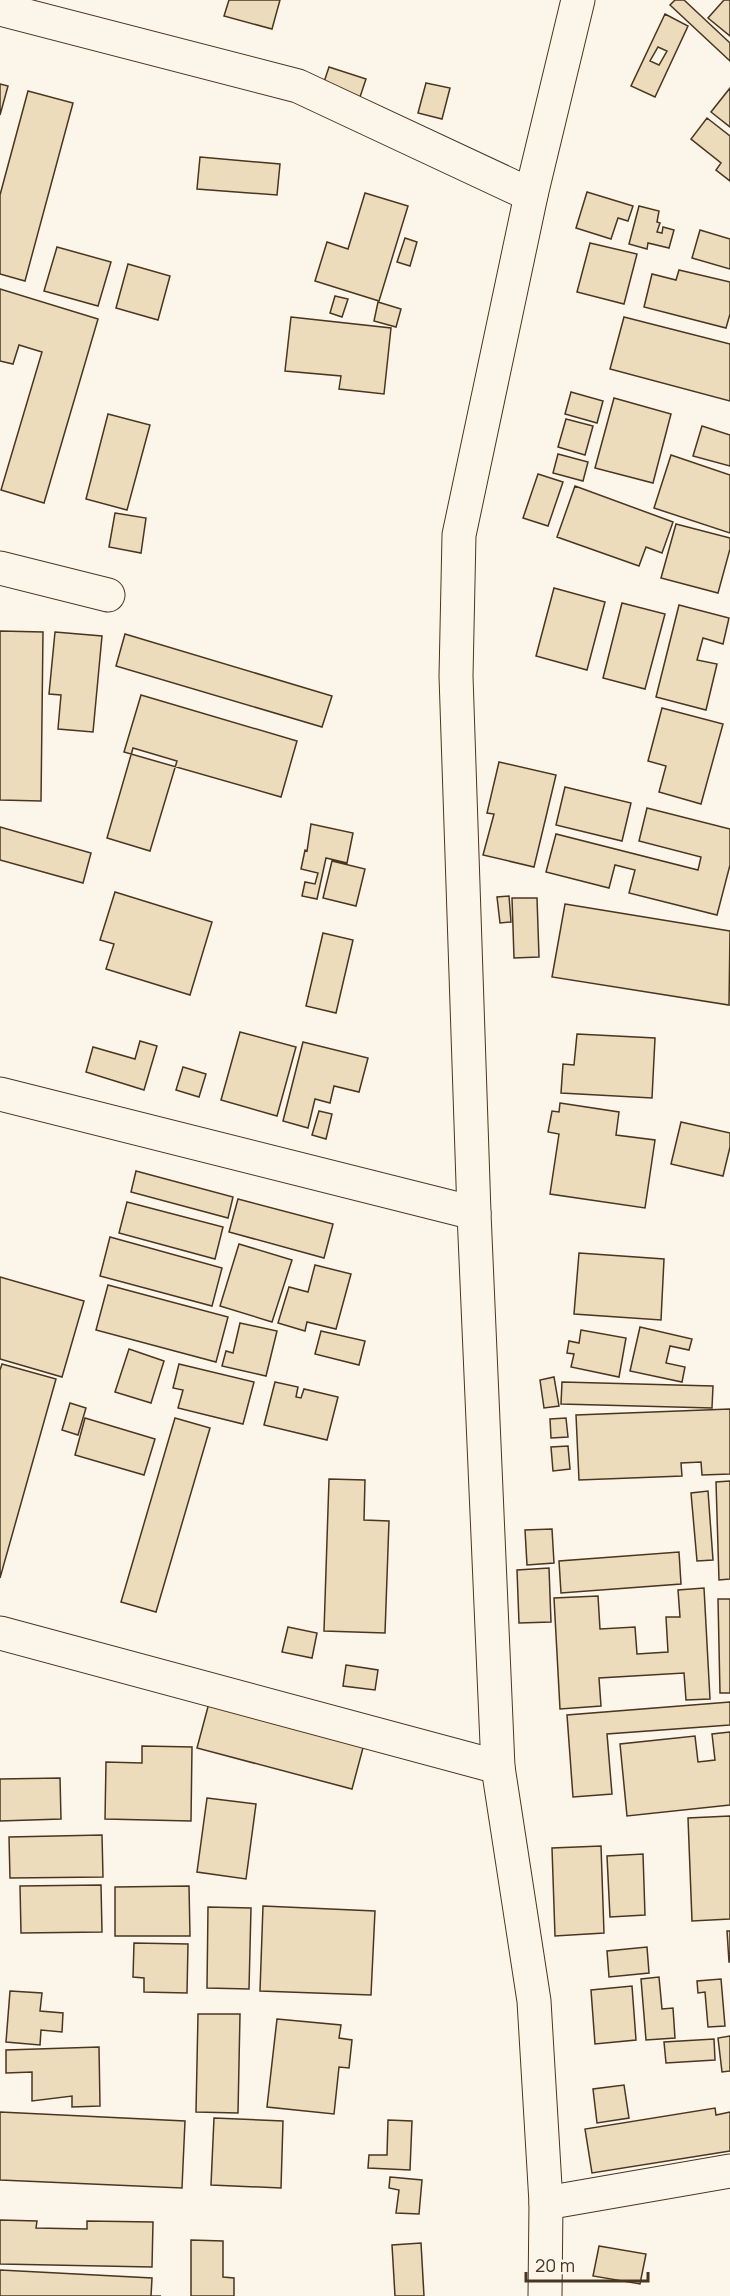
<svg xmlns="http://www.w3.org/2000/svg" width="730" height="2296" viewBox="0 0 730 2296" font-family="Manrope,sans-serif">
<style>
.building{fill:#ecdcbc;stroke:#4a3520;stroke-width:1.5;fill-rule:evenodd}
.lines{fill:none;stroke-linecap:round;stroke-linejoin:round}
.minor-casing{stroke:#4a3520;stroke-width:35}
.tertiary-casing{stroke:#4a3520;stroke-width:35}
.minor{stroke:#fbf6e9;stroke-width:33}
.tertiary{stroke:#fbf6e9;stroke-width:33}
</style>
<rect width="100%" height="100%" fill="#fbf6e9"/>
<path class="building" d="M229,0H280L272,29L224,16Z
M675,0H684L730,43V61L670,5Z
M724,0H730V36L708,18Z
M665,14L688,26L655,97L631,86ZM658,47L667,51L659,65L650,61Z
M329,67L366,79L358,103L321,91Z
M426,83L450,88L442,119L418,113Z
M0,84L8,86L0,115Z
M730,88V127L711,112Z
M28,91L73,103L25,281L0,274V195Z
M707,118L730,136V181L716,170L721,163L691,139Z
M200,157L280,164L277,195L197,189Z
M587,192L633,206L628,221L618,218L611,239L576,228Z
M365,193L408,206L379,301L315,281L327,242L348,249Z
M639,206L659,211L657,222L660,223L657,232L662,233L663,227L674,230L669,248L648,243L647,249L629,244Z
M700,230L730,239V269L692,258Z
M405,238L417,242L410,266L397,262Z
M590,243L637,254L624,304L577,292Z
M57,247L111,262L98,306L44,291Z
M128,264L170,276L158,320L116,308Z
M679,270L730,282V314L726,328L644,307L652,274L676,280Z
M0,289L98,319L44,503L1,490L42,352L19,345L13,364L0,361Z
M335,296L348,299L342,317L330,313Z
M378,302L401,309L396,327L374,321Z
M291,317L391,328L384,394L339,389L341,376L285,371Z
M624,317L730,344V401L610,369Z
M571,392L603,401L597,423L565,414Z
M614,398L671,414L653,483L595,468Z
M108,414L150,425L127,510L86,499Z
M566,419L593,426L585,455L558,447Z
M702,426L730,435V466L693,456Z
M558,454L588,462L583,481L553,473Z
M671,455L730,475V533L654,508Z
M538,474L563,482L548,526L523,518Z
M575,486L673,522L662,553L646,547L639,566L557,537Z
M115,513L146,518L141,553L109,547Z
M676,524L730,538V549L718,593L661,578Z
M554,588L605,602L587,670L536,656Z
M622,603L665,614L645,689L603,678Z
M679,605L729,618L723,644L703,638L697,660L717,664L706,710L656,697Z
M0,631L43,632L41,801L0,800Z
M55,632L102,636L93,732L58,729L61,695L49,694Z
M125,634L332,696L322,727L116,666Z
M141,695L297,741L281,797L124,752Z
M662,708L723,724L701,804L659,792L666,766L648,761Z
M133,748L177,761L150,851L107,838Z
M499,762L556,775L534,867L483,855L494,814L487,813Z
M565,787L631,803L622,841L556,825Z
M647,808L730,829V865L717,915L629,893L635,870L615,865L609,888L546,872L556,834L698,870L701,857L639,841Z
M311,824L353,833L347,863L326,858L317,899L302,896L305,882L315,884L318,873L301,869L305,850L307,851Z
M0,827L91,853L83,883L0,860Z
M332,861L365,869L356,906L323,898Z
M115,892L212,922L190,995L106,969L114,944L100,940Z
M509,896L511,922L500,923L497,897Z
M512,898H537L539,957L514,958Z
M565,904L730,931L729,1005L552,977Z
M323,933L353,940L336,1013L306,1006Z
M240,1032L296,1047L277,1116L221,1100Z
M577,1034L655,1038L652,1098L561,1093L563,1064L574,1065Z
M140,1041L157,1046L144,1090L86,1072L93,1047L135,1059Z
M303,1042L368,1058L359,1092L334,1086L330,1103L315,1099L308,1128L283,1121Z
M183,1067L206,1074L199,1097L176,1090Z
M560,1103L619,1112L616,1135L655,1140L645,1208L550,1194L559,1134L548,1132L552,1111L559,1112Z
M319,1111L332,1114L326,1139L312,1135Z
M681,1122L730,1133V1147L723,1176L671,1164Z
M136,1171L233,1197L228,1218L131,1192Z
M238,1199L333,1224L324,1258L229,1232Z
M127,1202L223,1227L215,1259L119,1233Z
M110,1237L222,1268L212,1306L100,1276Z
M239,1244L292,1260L272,1322L220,1306Z
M579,1253L664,1259L661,1320L574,1314Z
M315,1265L351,1274L336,1329L307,1322L305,1331L278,1323L289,1287L308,1292Z
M0,1277L84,1301L62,1377L0,1359Z
M108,1285L228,1317L216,1362L96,1330Z
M240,1323L277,1331L266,1376L222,1366L226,1351L233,1353Z
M640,1327L692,1339L689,1350L670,1346L666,1363L685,1367L682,1382L630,1371Z
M581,1330L626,1338L619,1377L571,1367L574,1354L567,1353L569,1341L579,1343Z
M321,1331L365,1341L359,1365L315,1354Z
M129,1349L164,1361L151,1403L115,1392Z
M2,1364L56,1379L0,1578V1370Z
M179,1364L254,1382L243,1424L178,1408L183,1390L173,1388Z
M554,1377L559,1406L544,1408L540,1380Z
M275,1382L298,1387L296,1397L301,1398L304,1389L338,1397L327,1440L264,1425Z
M562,1382L713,1386L712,1408L561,1404Z
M70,1403L86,1408L78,1435L62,1430Z
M730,1409V1474L702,1475L701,1462L681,1463L682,1476L579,1480L576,1415Z
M85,1418L155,1439L144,1475L75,1455Z
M175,1418L210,1428L156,1612L121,1602Z
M566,1418L568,1437L551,1438L550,1419Z
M568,1446L570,1469L553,1471L551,1447Z
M329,1479L365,1480L364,1520L389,1521L385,1633L324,1631Z
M730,1481V1579L719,1580L716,1482Z
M708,1491L713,1560L697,1561L691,1493Z
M552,1529L554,1563L527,1565L525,1530Z
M679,1552L681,1584L561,1593L559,1561Z
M549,1568L551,1622L519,1623L517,1570Z
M704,1588L710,1699L686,1700L684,1673L599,1678L601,1706L560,1709L554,1598L598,1596L600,1629L635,1627L637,1654L668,1652L666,1617H680L678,1590Z
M718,1599H730V1693H720Z
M288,1627L317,1633L312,1658L282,1652Z
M346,1665L378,1670L375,1690L343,1686Z
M730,1702V1725L607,1734L612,1794L573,1797L567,1715Z
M209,1703L364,1744L352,1789L197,1748Z
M730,1732V1805L627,1816L620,1744L695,1736L698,1762L715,1760L712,1734Z
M142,1746L192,1747L191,1821L105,1819L106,1762L142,1763Z
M60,1778L61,1819L0,1821V1779Z
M207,1798L256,1804L246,1879L197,1872Z
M730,1816V1919L692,1921L688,1818Z
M102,1835L103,1877L10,1878L9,1837Z
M601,1846L604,1933L555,1936L552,1848Z
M643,1854L645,1915L610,1917L607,1856Z
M101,1885L102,1932L21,1933L20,1886Z
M189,1886L190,1936H115V1887Z
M263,1906L375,1911L371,1995L260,1991Z
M208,1907L251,1908L249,1989L207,1988Z
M727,1931H730V1962H729Z
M134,1943L188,1944L187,1993L144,1992V1978L133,1977Z
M647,1947L649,1973L609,1977L607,1951Z
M659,1977L662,2009L673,2008L675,2038L646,2040L641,1979Z
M721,1979L725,2026L708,2027L705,1992L698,1993L697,1981Z
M632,1986L636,2040L595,2044L591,1990Z
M10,1991L42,1993L40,2011L63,2013L62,2032L41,2030L40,2045L6,2042Z
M198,2014H240L238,2113L196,2112Z
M277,2019L341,2025L339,2038L352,2040L349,2068L339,2067L334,2114L267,2107Z
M730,2036V2071L722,2072L718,2038Z
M714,2039L715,2060L666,2063L664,2042Z
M99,2047L100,2106L72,2107V2096L32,2101V2072L6,2073V2050Z
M624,2085L629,2118L597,2123L593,2089Z
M715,2108L716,2115L730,2112V2151L592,2173L585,2129Z
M0,2112L185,2121L182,2188L0,2180Z
M214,2118L283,2121L281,2188L211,2185Z
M388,2120L412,2121L410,2170L368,2168L369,2155H387Z
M390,2177L422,2180L419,2214L396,2213L399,2190L389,2188Z
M0,2220L37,2221L36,2228L87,2229V2221L153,2222L152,2267L0,2264Z
M191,2240L223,2241V2277L234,2278V2296H191Z
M421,2243L424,2296H395L392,2245Z
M599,2246L646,2254L640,2284L593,2276Z
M0,2270L152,2278L151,2296H161H0Z"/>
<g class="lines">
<defs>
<path id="minor" d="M0,9L298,86L531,195
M0,568L108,595
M0,1094L474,1213
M0,1633L498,1767
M546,2203L730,2171"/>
<path id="tertiary" d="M545,2296L546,2203L534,2001L498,1767L474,1213L456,676L459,535L531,195L578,0"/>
</defs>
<use href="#minor" class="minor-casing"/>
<use href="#tertiary" class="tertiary-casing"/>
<use href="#minor" class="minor"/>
<use href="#tertiary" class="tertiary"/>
</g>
<path d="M526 2272v9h122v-9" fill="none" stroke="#4a3520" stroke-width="3"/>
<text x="535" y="2272" font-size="18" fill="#4a3520" stroke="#fbf6e9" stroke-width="4.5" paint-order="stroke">20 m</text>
</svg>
